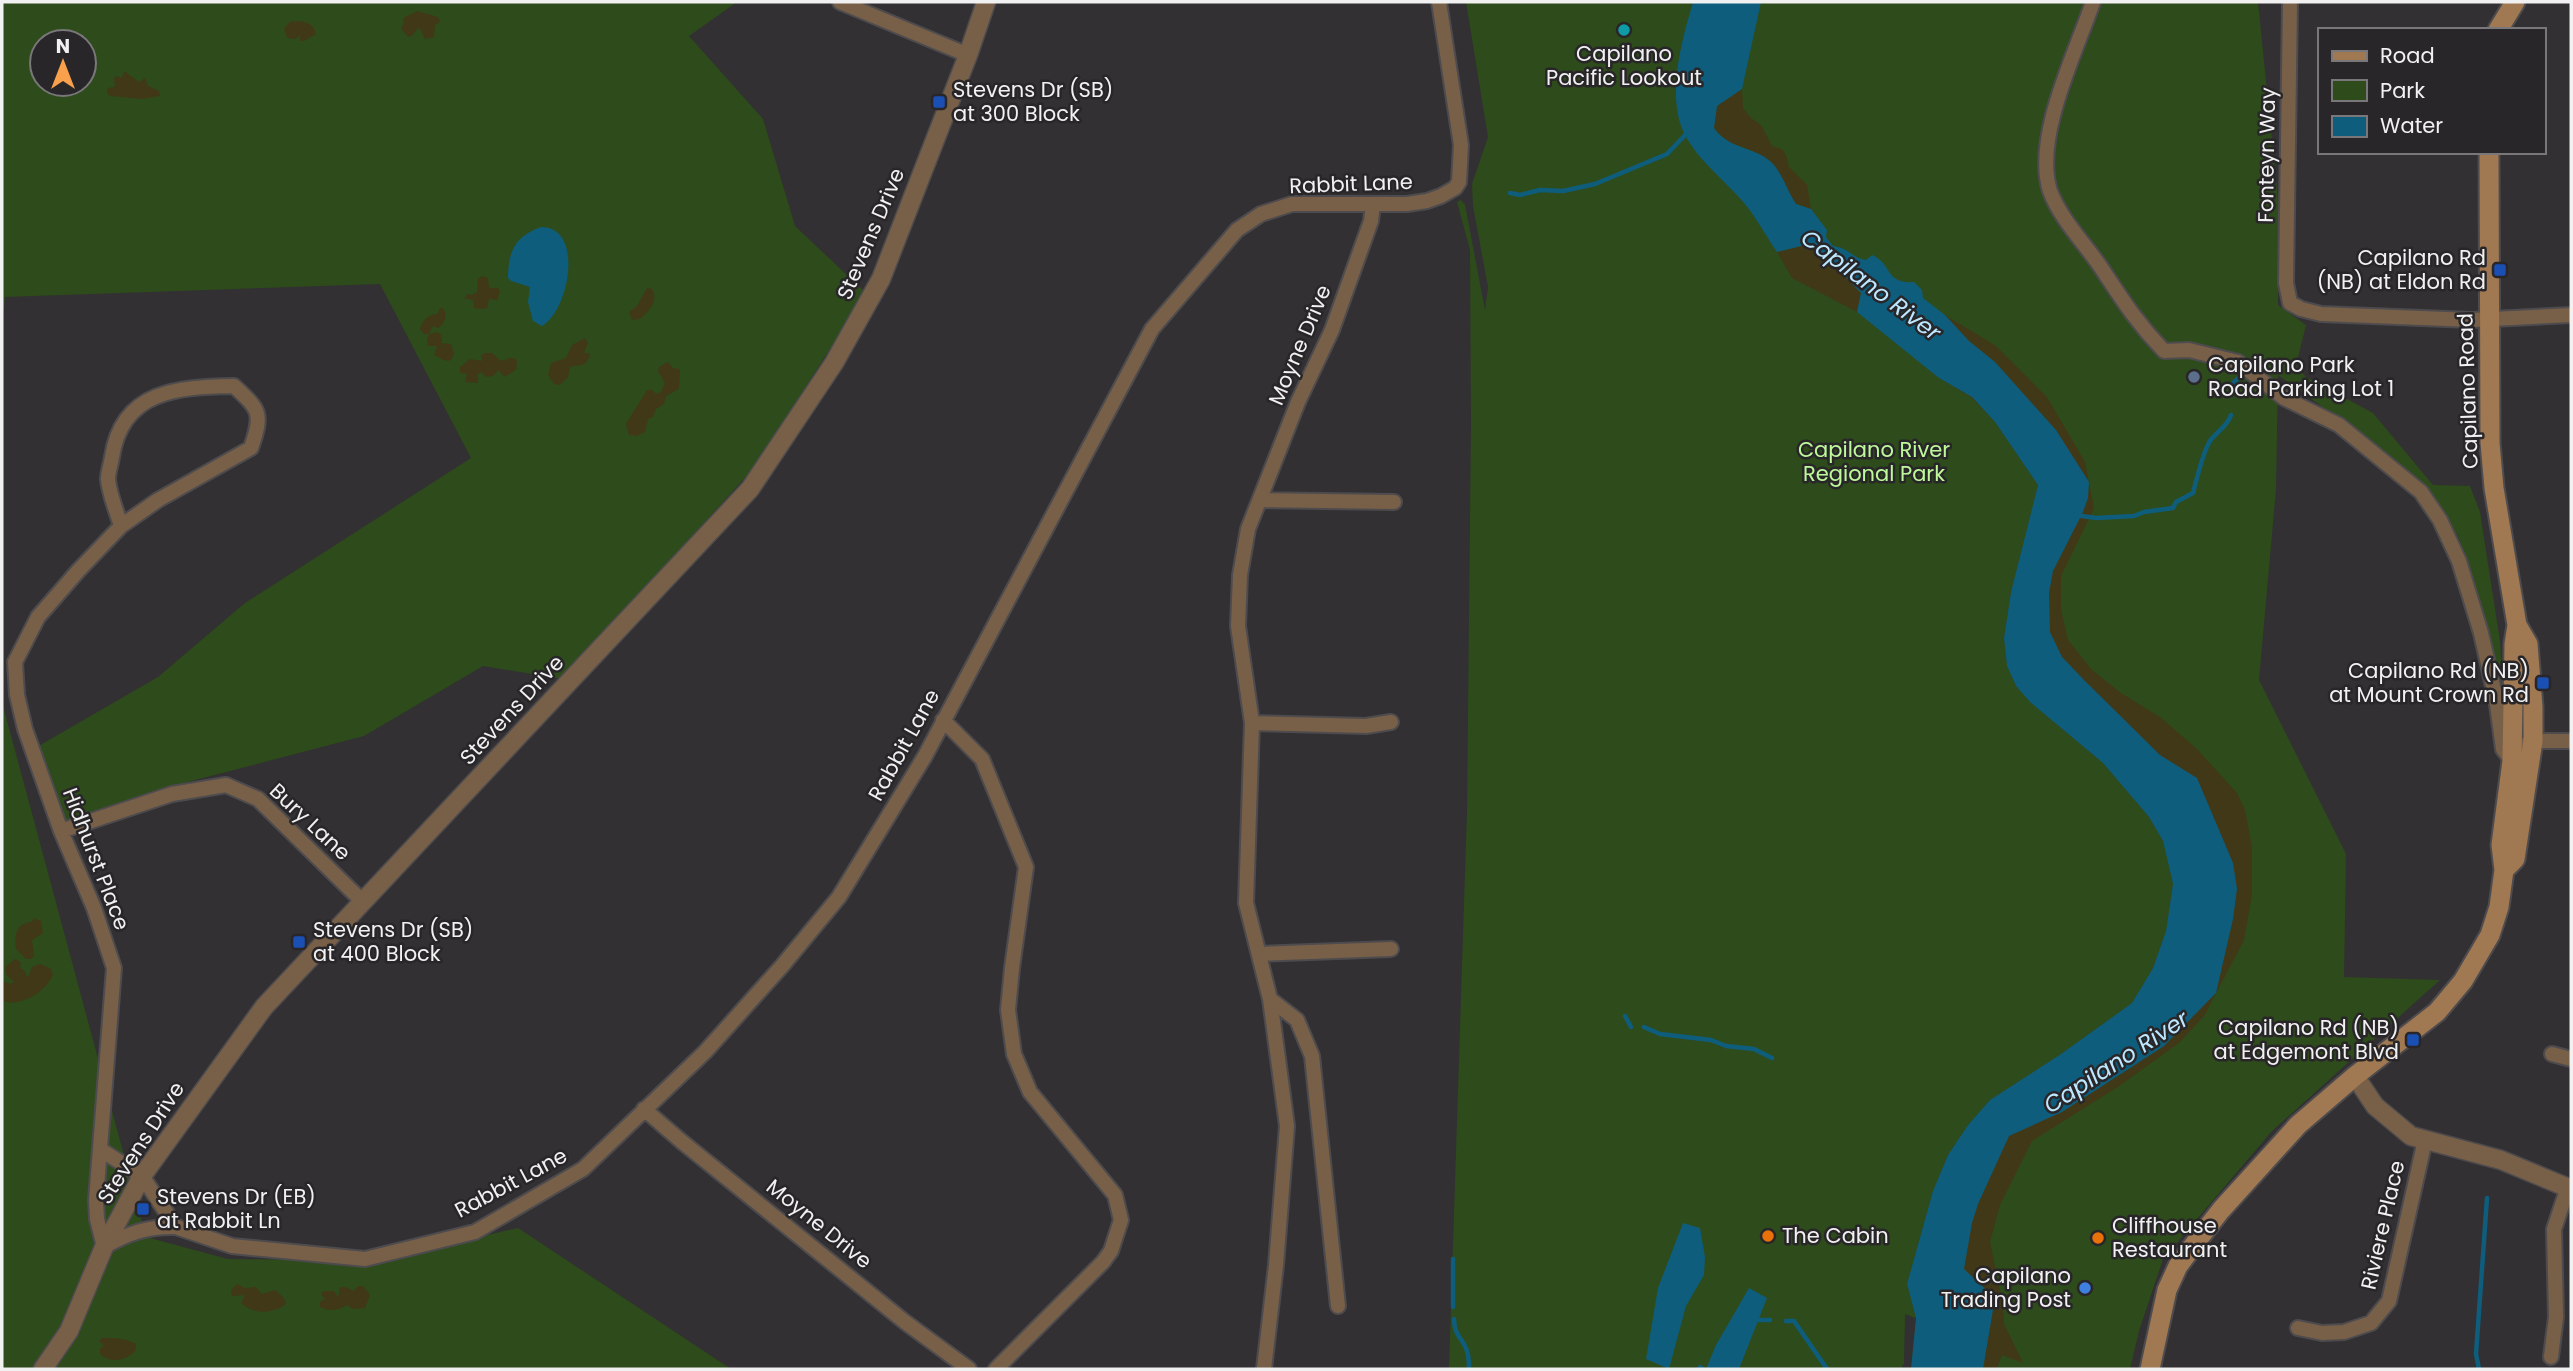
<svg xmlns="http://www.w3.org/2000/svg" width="2573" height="1371" viewBox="0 0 2573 1371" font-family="Poppins,sans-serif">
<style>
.green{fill:#2e4b1b;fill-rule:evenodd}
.sand{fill:#413818}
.water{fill:#0f5d7c}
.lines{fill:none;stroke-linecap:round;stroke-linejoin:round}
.stream{stroke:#0f5d7c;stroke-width:4.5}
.minor-casing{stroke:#4d4b4d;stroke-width:18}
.tertiary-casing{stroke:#4d4b4d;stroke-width:21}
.secondary-casing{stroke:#4d4b4d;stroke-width:23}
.minor{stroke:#785f48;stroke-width:14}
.tertiary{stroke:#785f48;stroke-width:18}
.secondary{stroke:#a07852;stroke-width:19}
.culture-dot{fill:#0f9aa8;stroke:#282628;stroke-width:2.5}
.transit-dot{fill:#1a4fb4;stroke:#282628;stroke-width:2.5}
.service-dot{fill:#5c6f8a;stroke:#282628;stroke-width:2.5}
.food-dot{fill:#e8710a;stroke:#282628;stroke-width:2.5}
.shop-dot{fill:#3f7fe0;stroke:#282628;stroke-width:2.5}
.labels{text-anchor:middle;stroke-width:5;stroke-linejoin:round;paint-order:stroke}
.poi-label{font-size:21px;fill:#f2f1f2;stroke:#282628;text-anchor:start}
.street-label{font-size:21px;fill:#f2f1f2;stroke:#282628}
.park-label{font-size:21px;fill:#bdf99b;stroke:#282628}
.water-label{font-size:23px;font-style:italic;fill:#bde8ff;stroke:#282628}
</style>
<rect width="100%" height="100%" fill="#323032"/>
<path class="green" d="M2,2H737L689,36L763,119L795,226L866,293L752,470L562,679L483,666L364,736L153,791L65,825L30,751L158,677L245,603L471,458L380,284L5,297L2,324ZM42,42H84V84H42Z
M1466,2H2258L2279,210L2278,305L2306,325L2296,366L2306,377L2373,413L2433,485L2470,486L2480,512L2500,641L2504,712L2469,567L2458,536L2445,516L2346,424L2278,375L2276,489L2259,680L2346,854L2344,977L2440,980L2272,1131L2163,1259L2139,1331L2130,1369H1996L2002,1354L1905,1314L1904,1363L1901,1369H1449L1467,811L1471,423L1470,250L1457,202L1461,200L1465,205L1485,310L1488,287L1473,206L1472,184L1488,137Z
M2,702L146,1237L228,1259L376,1261L518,1228L731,1369H2Z"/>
<path class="sand" d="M417,11L438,17L440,22L435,25L434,37L425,39L421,30L418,28L412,36L408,37L401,28L404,23L403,18Z
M290,22C301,20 314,22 316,34L304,41H300V35L295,39L287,38L284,28Z
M124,71L139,82L145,78L148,86L159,91L160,96L142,99L110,96L107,93V88L115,87L114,78L117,76L122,78Z
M1742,89L1743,108L1751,118L1761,125L1772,146L1782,149L1786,155L1789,167L1807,185L1811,209L1796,204L1759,154L1722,139L1714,128L1717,106Z
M1805,245L1825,256L1861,293L1857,312L1792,278L1777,252Z
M482,276L488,278L489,288H498L500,292L497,300L489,299L487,308L482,309L474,308L473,300L464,298L468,294L472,295L477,292L478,279Z
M647,288L652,289C659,302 649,310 640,319L632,320L629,312L637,306Z
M440,308H443C448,316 445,323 438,328L433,326L429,334L437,332L441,334L442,343L451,344L454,354L451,360C443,362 441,358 434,355L437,346H428L427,340L429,334H424L420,329C423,320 427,315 437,314Z
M1945,315L1996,346L2047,397L2085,462L2094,508L2061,576V610L2068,640L2092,670L2121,693L2160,717L2197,749L2237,793L2245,810L2252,847V895L2244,940L2204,1016L2179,1043L2119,1086L2032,1141L2000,1205L1990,1242L2003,1304L2004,1324L2023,1363L2002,1355L1996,1369H1911L1916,1318L1907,1284L1933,1191L1948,1155L1968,1125L1990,1100L2061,1054L2132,1003L2153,968L2166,931L2173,884L2163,841L2149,817L2103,763L2030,702L2016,686L2007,666L2004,638L2011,592L2038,485L1995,422L1971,397L1939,378Z
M585,338L588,343L584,353H589L590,355C586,368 580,364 570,367L568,377L560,385L554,384L548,375L551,363L566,358L572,345Z
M485,353H492L501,361C507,360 512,354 517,361L516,370L504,377L499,370L493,376L486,377L481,372L478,374V383L465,382L467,374L460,373V367L470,359L482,361L481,355Z
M668,362L673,368L680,369L679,389L666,396L664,404L656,409L653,417L648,419L645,432L637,436L629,435L626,424L647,390H652L656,394L661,392L665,383L658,371L659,367Z
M34,918L41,921L43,933L32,940L34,956L31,959H26L16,949C14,937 16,922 32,922Z
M15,959L21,962L20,968L25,971L26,976L29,975L32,967L41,964L51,969L53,975C44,993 22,1007 2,1001V981L10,984L14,982L6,974L5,967Z
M237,1284L245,1288L256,1287L262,1294L275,1290L284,1298L286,1304C273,1314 254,1315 241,1303L245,1295L232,1296L231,1290Z
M358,1286H363L370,1295L365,1308L353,1309L347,1305C340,1310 328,1312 320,1307V1302L325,1299L321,1295L323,1291H334L338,1298L340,1287H345L354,1291Z
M102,1338C115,1338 125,1338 136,1344V1350C126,1361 111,1364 100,1354V1348L104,1346L99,1341Z"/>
<path class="water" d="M1693,2H1761L1742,89L1717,106L1714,128C1730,151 1758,146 1774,165C1783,176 1788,192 1796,204L1811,209L1827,230L1826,237L1833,246C1849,248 1852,258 1866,260L1872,255C1893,264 1884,284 1914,282L1922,290L1923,298L1945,315L1969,341L1995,362L2056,430L2089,482L2088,498L2083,512L2053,571L2049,593L2050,632L2062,657L2084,680L2160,755L2197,778L2233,863L2237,889L2233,919L2216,993L2164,1046L2062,1112L2009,1136L1978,1204L1972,1223L1964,1269L1995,1298L1983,1369H1911L1916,1318L1907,1284L1933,1191L1948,1155L1968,1125L1990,1100L2061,1054L2132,1003L2153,968L2166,931L2173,884L2163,841L2149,817L2103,763L2030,702L2016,686L2007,666L2004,638L2011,592L2038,485L1995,422L1972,397L1939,378L1857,312L1861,293L1825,256L1805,245L1777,252C1766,236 1756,217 1744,203C1724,179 1698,161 1684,133C1666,96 1682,40 1693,2Z
M541,227C585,227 569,311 542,326L533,321L528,302L530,287L511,281L508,278C508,250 516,236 541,227Z
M1683,1223L1700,1228L1705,1257L1704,1275L1686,1306L1669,1369L1646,1359L1658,1288Z
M1749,1288L1767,1298L1739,1369H1706L1716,1345Z"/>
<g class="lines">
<path class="stream" d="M1510,193L1520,195L1540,190L1563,191L1595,184L1667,154L1688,132
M2252,364L2258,358
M2230,396L2233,383L2242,375
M2075,515L2096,518L2134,516L2144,512L2173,508L2176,502L2193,493C2196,481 2204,450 2210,441C2217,431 2227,427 2231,415
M1625,1016L1631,1027
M1644,1027L1660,1034L1711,1040L1726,1046L1754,1049L1772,1058
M1453,1259V1307
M1454,1319C1454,1336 1463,1338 1467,1351C1469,1357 1469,1364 1469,1369
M1759,1320H1770
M1786,1321H1794L1827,1369
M1700,1367L1703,1369
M2479,1369L2476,1354L2487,1198"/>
<defs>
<path id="minor" d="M840,2L968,55
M2093,2C2076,52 2033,138 2050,191C2060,218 2084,243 2100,266C2122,299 2136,322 2164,351L2189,350L2238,362L2284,398L2339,425L2421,492L2440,520L2459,561L2481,633L2497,704L2503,749L2512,761
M2290,2L2286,283L2290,303L2301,309L2321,314L2472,320L2571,315
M1260,500L1394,502
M121,526C117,512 109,494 108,479C108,472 111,464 112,457C122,390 178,387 234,386C260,410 263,413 251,448L158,500L121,526L78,571L38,617L15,662L17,695L25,729L61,831L94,908L114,968L96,1200L97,1219L104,1247C128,1233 149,1226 176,1227
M943,720L982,759L1026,867L1012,968L1008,1010L1014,1054L1030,1092L1115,1195L1121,1220L1111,1251L1103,1262L996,1369
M1252,723L1366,726L1391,722
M2525,745L2533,741H2571
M61,831L172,794L226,785L258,799L363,902
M1259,954L1391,949
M1270,999L1297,1020L1312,1056L1338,1306
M2552,1054L2571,1059
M644,1109L681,1141L905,1322L969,1369
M101,1150L142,1176L176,1227L232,1246L365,1259L475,1232L583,1169L705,1052L782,966L839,897L925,756L1152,329L1237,230L1261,214L1292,204H1407L1427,201L1441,196L1455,188L1459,182L1461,145L1439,2
M2298,1328L2322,1333L2344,1332L2371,1323L2389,1301L2425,1140
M2551,1357L2556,1317L2554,1229L2568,1187
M1264,1369L1276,1265L1287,1126L1270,999L1246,903L1252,723L1238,626L1240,575L1248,529L1298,402L1332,330L1371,221L1373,204"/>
<path id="tertiary" d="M2355,1076L2375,1106L2411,1136L2501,1160L2571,1189
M43,1369L69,1331L104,1247L142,1176L264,1007L750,489L834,363L881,279L968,55L986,2"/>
<path id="secondary" d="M2498,30L2515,2
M2489,152L2490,443L2494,488L2517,625L2528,644L2533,707V741L2515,859L2504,870
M2150,1369L2167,1290L2178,1266L2196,1242L2221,1210L2298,1125L2355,1076L2437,1012L2463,981L2490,935L2499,907L2504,870L2501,845L2512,761L2514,644L2517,625"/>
</defs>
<use href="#minor" class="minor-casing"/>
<use href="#tertiary" class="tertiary-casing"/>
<use href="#secondary" class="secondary-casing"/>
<use href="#minor" class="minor"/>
<use href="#tertiary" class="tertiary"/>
<use href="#secondary" class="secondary"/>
</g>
<circle class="culture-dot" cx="1624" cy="30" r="7"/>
<g class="transit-dot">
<rect x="932" y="95" width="14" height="14" rx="3.5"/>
<rect x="2493" y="263" width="14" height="14" rx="3.5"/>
<rect x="2536" y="676" width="14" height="14" rx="3.5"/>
<rect x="292" y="935" width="14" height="14" rx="3.5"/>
<rect x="2406" y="1033" width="14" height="14" rx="3.5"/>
<rect x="136" y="1202" width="14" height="14" rx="3.5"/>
</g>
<circle class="service-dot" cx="2194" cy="377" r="7"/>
<g class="food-dot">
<circle cx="1768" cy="1236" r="7"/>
<circle cx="2098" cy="1238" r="7"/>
</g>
<circle class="shop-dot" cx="2085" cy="1288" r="7"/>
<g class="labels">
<g class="poi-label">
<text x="1624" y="61" text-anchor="middle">Capilano<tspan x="1624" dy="24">Pacific Lookout</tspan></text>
<text x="953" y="97">Stevens Dr (SB)<tspan x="953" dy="24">at 300 Block</tspan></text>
<text x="2486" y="265" text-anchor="end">Capilano Rd<tspan x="2486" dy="24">(NB) at Eldon Rd</tspan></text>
<text x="2208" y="372">Capilano Park<tspan x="2208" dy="24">Road Parking Lot 1</tspan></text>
<text x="2529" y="678" text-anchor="end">Capilano Rd (NB)<tspan x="2529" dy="24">at Mount Crown Rd</tspan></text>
<text x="313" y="937">Stevens Dr (SB)<tspan x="313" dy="24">at 400 Block</tspan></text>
<text x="2399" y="1035" text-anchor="end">Capilano Rd (NB)<tspan x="2399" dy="24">at Edgemont Blvd</tspan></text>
<text x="157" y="1204">Stevens Dr (EB)<tspan x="157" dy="24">at Rabbit Ln</tspan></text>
<text x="2112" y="1233">Cliffhouse<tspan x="2112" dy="24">Restaurant</tspan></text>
<text x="1782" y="1243">The Cabin</text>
<text x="2071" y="1283" text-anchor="end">Capilano<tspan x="2071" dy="24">Trading Post</tspan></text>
</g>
<g class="street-label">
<text transform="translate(2267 155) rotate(-89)" y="7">Fonteyn Way</text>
<text transform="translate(1351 184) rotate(-2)" y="7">Rabbit Lane</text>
<text transform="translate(871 234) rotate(-67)" y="7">Stevens Drive</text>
<text transform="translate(1300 345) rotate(-67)" y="7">Moyne Drive</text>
<text transform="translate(2468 391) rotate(-92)" y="7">Capilano Road</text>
<text transform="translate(512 710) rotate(-47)" y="7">Stevens Drive</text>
<text transform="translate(904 745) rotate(-61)" y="7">Rabbit Lane</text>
<text transform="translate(310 822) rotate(43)" y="7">Bury Lane</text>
<text transform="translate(96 859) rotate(69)" y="7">Hidhurst Place</text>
<text transform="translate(141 1143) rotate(-57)" y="7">Stevens Drive</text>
<text transform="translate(511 1183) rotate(-28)" y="7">Rabbit Lane</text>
<text transform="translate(819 1224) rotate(39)" y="7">Moyne Drive</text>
<text transform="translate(2383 1225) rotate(-77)" y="7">Riviere Place</text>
</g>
<g class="park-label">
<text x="1874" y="457">Capilano River<tspan x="1874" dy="24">Regional Park</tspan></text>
</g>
<g class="water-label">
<text transform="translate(1871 285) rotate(37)" y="8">Capilano River</text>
<text transform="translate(2116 1062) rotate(-33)" y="8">Capilano River</text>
</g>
</g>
<rect width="2573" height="1371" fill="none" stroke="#f2f1f2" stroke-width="7"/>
<rect x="2318" y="28" width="228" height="126" fill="#282628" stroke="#797779" stroke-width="2"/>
<rect x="2332" y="51" width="35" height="10" fill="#a07852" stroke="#797779" stroke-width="2"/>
<text x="2380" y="63" font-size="21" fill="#f2f1f2">Road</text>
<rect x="2332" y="80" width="35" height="21" fill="#2e4b1b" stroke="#797779" stroke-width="2"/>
<text x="2380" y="98" font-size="21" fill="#f2f1f2">Park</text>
<rect x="2332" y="116" width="35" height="21" fill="#0f5d7c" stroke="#797779" stroke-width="2"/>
<text x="2380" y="133" font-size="21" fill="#f2f1f2">Water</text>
<g transform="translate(63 63)"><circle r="33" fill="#282628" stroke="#797779" stroke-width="2"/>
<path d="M0-5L12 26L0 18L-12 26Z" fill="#f8a04b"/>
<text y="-10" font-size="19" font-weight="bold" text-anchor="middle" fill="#f2f1f2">N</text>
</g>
</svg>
